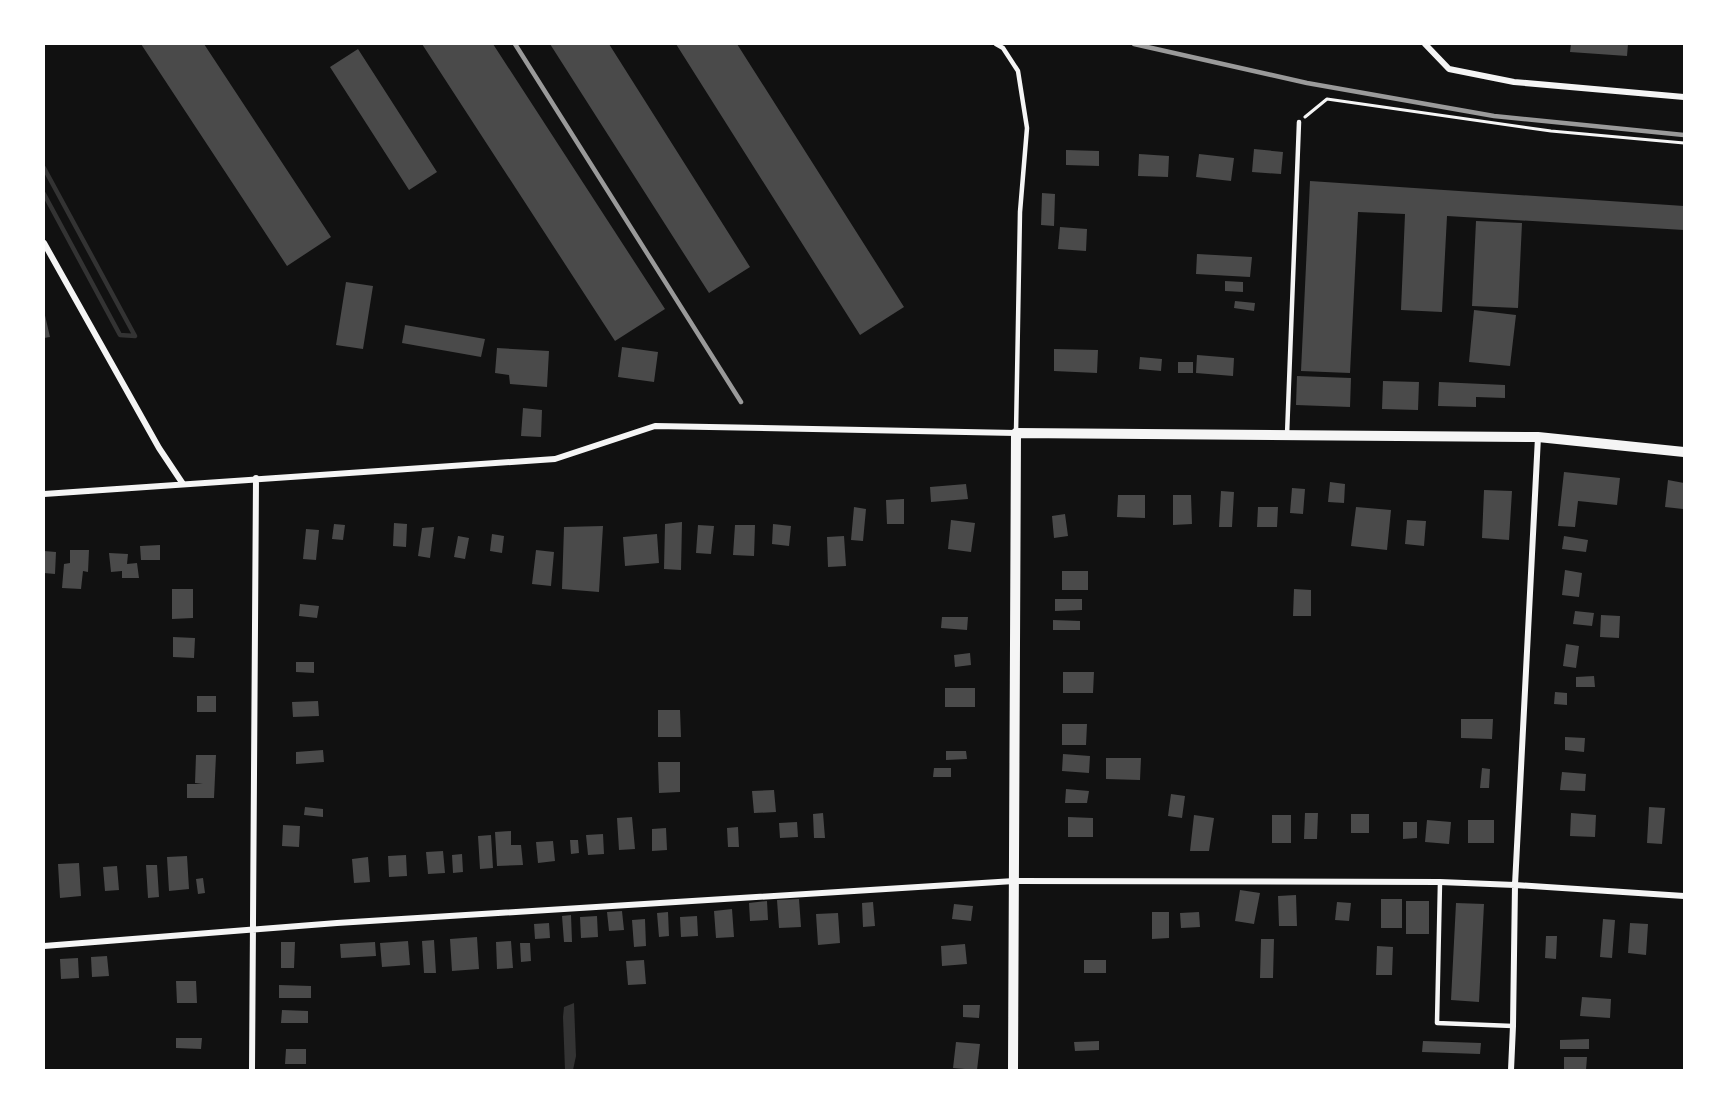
<svg xmlns="http://www.w3.org/2000/svg" width="1728" height="1114" viewBox="0 0 1728 1114" font-family="Ubuntu,sans-serif">
<style>
.water{fill:#333}
.lines{fill:none;stroke-linecap:round;stroke-linejoin:round}
.stream{stroke:#333;stroke-width:4.5}
.building{fill:#4a4a4a}
.path{stroke:#f5f5f5;stroke-width:3}
.service{stroke:#f5f5f5;stroke-width:4.5}
.minor{stroke:#f5f5f5;stroke-width:6}
.tertiary{stroke:#f5f5f5;stroke-width:10}
.rail{stroke:#9a9a9a;stroke-width:4.5}
</style>
<rect width="100%" height="100%" fill="#111"/>
<path class="water" d="M574,1003L576,1056L573,1070H565L563,1017L564,1007Z"/>
<g class="lines">
<path class="stream" d="M44,168L135,336L120,335L44,194"/>
</g>
<path class="building" d="M141,44H204L331,237L287,266Z
M422,44H493L665,309L615,341Z
M550,44H609L750,267L709,293Z
M676,44H737L904,307L860,335Z
M1571,44H1628L1627,56L1570,52Z
M358,49L437,172L409,190L330,67Z
M1254,149L1283,152L1281,174L1252,172Z
M1066,150L1099,151V166L1066,165Z
M1139,154L1169,156L1168,177L1138,176Z
M1199,154L1234,158L1231,181L1196,177Z
M1310,181L1684,206V230L1447,216L1442,312L1401,310L1405,214L1358,212L1350,373L1301,371Z
M1042,193L1055,194L1054,226L1041,225Z
M1476,221L1522,223L1518,308L1472,306Z
M1060,227L1087,229L1086,251L1058,249Z
M1197,254L1252,257L1250,277L1196,274Z
M1225,281L1243,282V292L1225,291Z
M346,282L373,286L363,349L336,345Z
M1235,301L1255,303L1254,311L1234,308Z
M1474,310L1516,315L1510,366L1469,362Z
M44,311L50,337L44,338Z
M405,325L485,339L481,357L402,343Z
M622,347L658,352L654,382L618,377Z
M497,348L549,351L547,387L510,384L509,375L495,373Z
M1054,349L1098,350L1097,373L1054,371Z
M1197,355L1234,358L1233,376L1196,373Z
M1140,357L1162,359L1161,371L1139,369Z
M1178,362H1193V373H1178Z
M1297,376L1351,378L1350,407L1296,405Z
M1383,381L1419,382L1418,410L1382,409Z
M1439,382L1505,385V398L1476,397V407L1438,406Z
M523,408L542,410L541,437L521,436Z
M1564,472L1620,478L1617,505L1578,501L1575,527L1558,526Z
M1668,480L1684,483L1683,509L1665,507Z
M1330,482L1345,484L1344,503L1328,502Z
M966,484L968,499L931,502L930,487Z
M1292,488L1305,489L1303,514L1290,513Z
M1484,490L1512,491L1509,540L1482,538Z
M1221,491L1234,492L1232,527H1219Z
M1118,495H1145V518L1117,517Z
M1173,495H1191L1192,524L1173,525Z
M904,499V524H887L886,500Z
M854,507L866,509L863,541L851,540Z
M1258,507H1278L1277,527H1257Z
M1356,507L1391,510L1387,550L1351,546Z
M1065,514L1068,536L1054,538L1052,516Z
M951,520L975,523L971,552L948,549Z
M1407,520L1426,521L1424,546L1405,544Z
M682,522L681,570L664,569L665,524Z
M394,523L407,524L406,547L393,546Z
M334,524L345,525L343,540L332,539Z
M773,524L791,526L789,546L772,544Z
M698,525L714,526L711,554L696,553Z
M735,525H755L754,556L733,555Z
M603,526L599,592L562,589L564,527Z
M434,527L430,558L418,556L422,528Z
M306,529L319,530L316,560L303,559Z
M492,534L504,536L502,553L490,551Z
M657,534L659,563L625,566L623,537Z
M458,536L469,538L465,559L454,557Z
M844,536L846,566L828,567L827,537Z
M1564,536L1588,540L1586,552L1562,549Z
M160,545V560H141L140,546Z
M70,550H89L88,572L83,571L81,589L62,588L64,564L70,563Z
M536,550L554,552L551,586L532,584Z
M44,551L56,552L55,574L44,573Z
M109,553L128,554L127,564L137,563L139,578H122V571L111,572Z
M1565,570L1582,573L1579,597L1562,595Z
M1062,571H1088V590H1062Z
M172,589H193V618L172,619Z
M1294,589L1311,590V616H1293Z
M1055,599H1082V610L1055,611Z
M300,604L319,606L317,618L299,616Z
M1575,611L1594,613L1592,626L1573,624Z
M1601,615L1620,616L1619,638L1600,637Z
M942,617H968L967,630L941,628Z
M1053,620L1080,621V630H1053Z
M173,637L195,638L194,658L173,657Z
M1566,644L1579,646L1576,668L1563,666Z
M970,653L971,665L955,667L954,655Z
M296,662H314V673L296,672Z
M1063,672H1094L1093,693H1063Z
M1594,676L1595,687H1576V677Z
M945,688H975V707H945Z
M1555,692L1567,693V705L1554,704Z
M197,696H216V712H197Z
M318,701L319,716L293,717L292,702Z
M658,710H680L681,737H658Z
M1461,719H1493L1492,739L1461,738Z
M1062,724H1087L1086,745H1062Z
M1565,737L1585,738L1584,752L1565,750Z
M323,750L324,762L296,764V752Z
M946,751H966L967,759L946,760Z
M1063,754L1090,756L1089,773L1062,771Z
M196,755H216L214,798H187V784H203L195,783Z
M1106,758H1141L1140,780L1106,779Z
M658,762H680V792L659,793Z
M934,768H951V777H933Z
M1482,768L1490,769L1489,788H1480Z
M1562,772L1586,774L1585,791L1560,790Z
M1066,789L1089,791L1087,803H1065Z
M774,790L776,812L754,813L752,791Z
M1171,794L1185,796L1182,818L1168,816Z
M305,807L323,809V817L304,815Z
M1649,807L1665,808L1662,844L1647,843Z
M823,813L825,838H814L813,814Z
M1305,813H1318L1317,839H1304Z
M1571,813L1596,815L1595,837L1570,836Z
M1351,814H1369V833H1351Z
M1194,815L1214,818L1209,851H1190Z
M1272,815H1291V843H1272Z
M632,817L635,849L619,850L617,818Z
M1068,817L1093,818V837H1068Z
M1427,820L1451,822L1449,844L1425,842Z
M1468,820H1494V843H1468Z
M797,822L798,837L780,838L779,823Z
M1403,822H1417V838L1403,839Z
M283,825L300,826L299,847L282,846Z
M738,827L739,847H728L727,828Z
M666,828L667,850L652,851V829Z
M511,831V845H521L523,865L497,866L495,832Z
M603,834L604,854L588,855L586,835Z
M491,835L493,868L480,869L478,836Z
M570,840H578L579,853L571,854Z
M553,841L555,861L538,863L536,842Z
M443,851L445,873L428,874L426,852Z
M462,854L463,872L453,873L452,855Z
M406,855L407,876L389,877L388,856Z
M187,856L189,889L169,891L167,857Z
M368,857L370,882L354,883L352,859Z
M79,863L81,896L60,898L58,864Z
M146,865H157L159,897L148,898Z
M117,866L119,890L105,891L103,867Z
M203,878L205,893L198,894L196,879Z
M1240,890L1260,893L1254,924L1235,921Z
M1296,895L1297,926H1279L1278,896Z
M799,899L801,927L779,928L777,900Z
M1381,899H1402V928H1381Z
M767,901L768,920L750,921L749,903Z
M1406,901H1429V934H1406Z
M873,902L875,926L863,927L862,903Z
M1337,902L1351,903L1349,921L1335,920Z
M1456,903L1484,904L1479,1002L1451,1000Z
M954,904L973,906L971,921L952,919Z
M732,909L734,937L716,938L714,911Z
M622,911L624,930L609,931L607,912Z
M668,912L669,936L659,937L657,913Z
M1152,912H1169V938L1152,939Z
M1199,912L1200,927L1181,928L1180,913Z
M838,913L840,943L818,945L816,914Z
M571,915L572,942H564L562,916Z
M597,916L598,937L581,938L580,917Z
M697,916L698,936L681,937L680,917Z
M645,919L646,946L634,947L632,920Z
M1603,919L1615,920L1612,958L1600,957Z
M549,923L550,938L535,939L534,924Z
M1630,923L1648,924L1646,955L1628,953Z
M1546,936H1557L1556,959L1545,958Z
M477,937L479,969L452,971L450,939Z
M1261,939H1274L1273,978H1260Z
M434,940L436,973H424L422,941Z
M408,941L410,965L382,967L380,943Z
M511,941L513,968L497,969L496,942Z
M281,942H295L294,968H281Z
M375,942L376,956L341,958L340,944Z
M520,943H530L531,961L521,962Z
M965,944L967,964L942,966L941,946Z
M1377,946L1393,947L1392,975H1376Z
M107,956L109,976L92,977L91,957Z
M78,958L79,978L61,979L60,959Z
M644,960L646,984L628,985L626,961Z
M1084,960H1106V973H1084Z
M176,981H196L197,1003H177Z
M279,985L311,986V998H279Z
M1582,997L1611,999L1610,1018L1580,1016Z
M963,1005H980L979,1018L963,1017Z
M282,1010L308,1011V1023H281Z
M176,1038H202L201,1049L176,1048Z
M1589,1039V1049H1560V1040Z
M1099,1041V1050L1075,1051L1074,1042Z
M1423,1041L1481,1043L1480,1054L1422,1052Z
M956,1042L980,1044L977,1070L953,1068Z
M286,1049H306V1064H285Z
M1564,1057H1587L1586,1070H1564Z"/>
<g class="lines">
<path class="path" d="M1305,117L1327,99L1551,131L1684,143"/>
<path class="service" d="M996,44L1003,48L1018,71L1027,128L1020,212L1016,433
M1287,435L1299,122
M1440,882L1437,1023L1513,1026"/>
<path class="minor" d="M1425,44L1449,69L1514,82L1684,97
M44,243L159,448L183,484
M44,494L555,459L655,426L1016,433
M44,946L337,923L1014,881L1440,882L1515,885L1684,896
M252,1070L256,478
M1511,1070L1513,1026L1515,885L1538,437"/>
<path class="tertiary" d="M1013,1070L1016,433L1538,437L1684,452"/>
<path class="rail" d="M515,44L741,402
M1134,44L1307,83L1494,116L1684,135"/>
</g>
<rect width="1728" height="1114" fill="none" stroke="#ffffff" stroke-width="90"/>
</svg>
